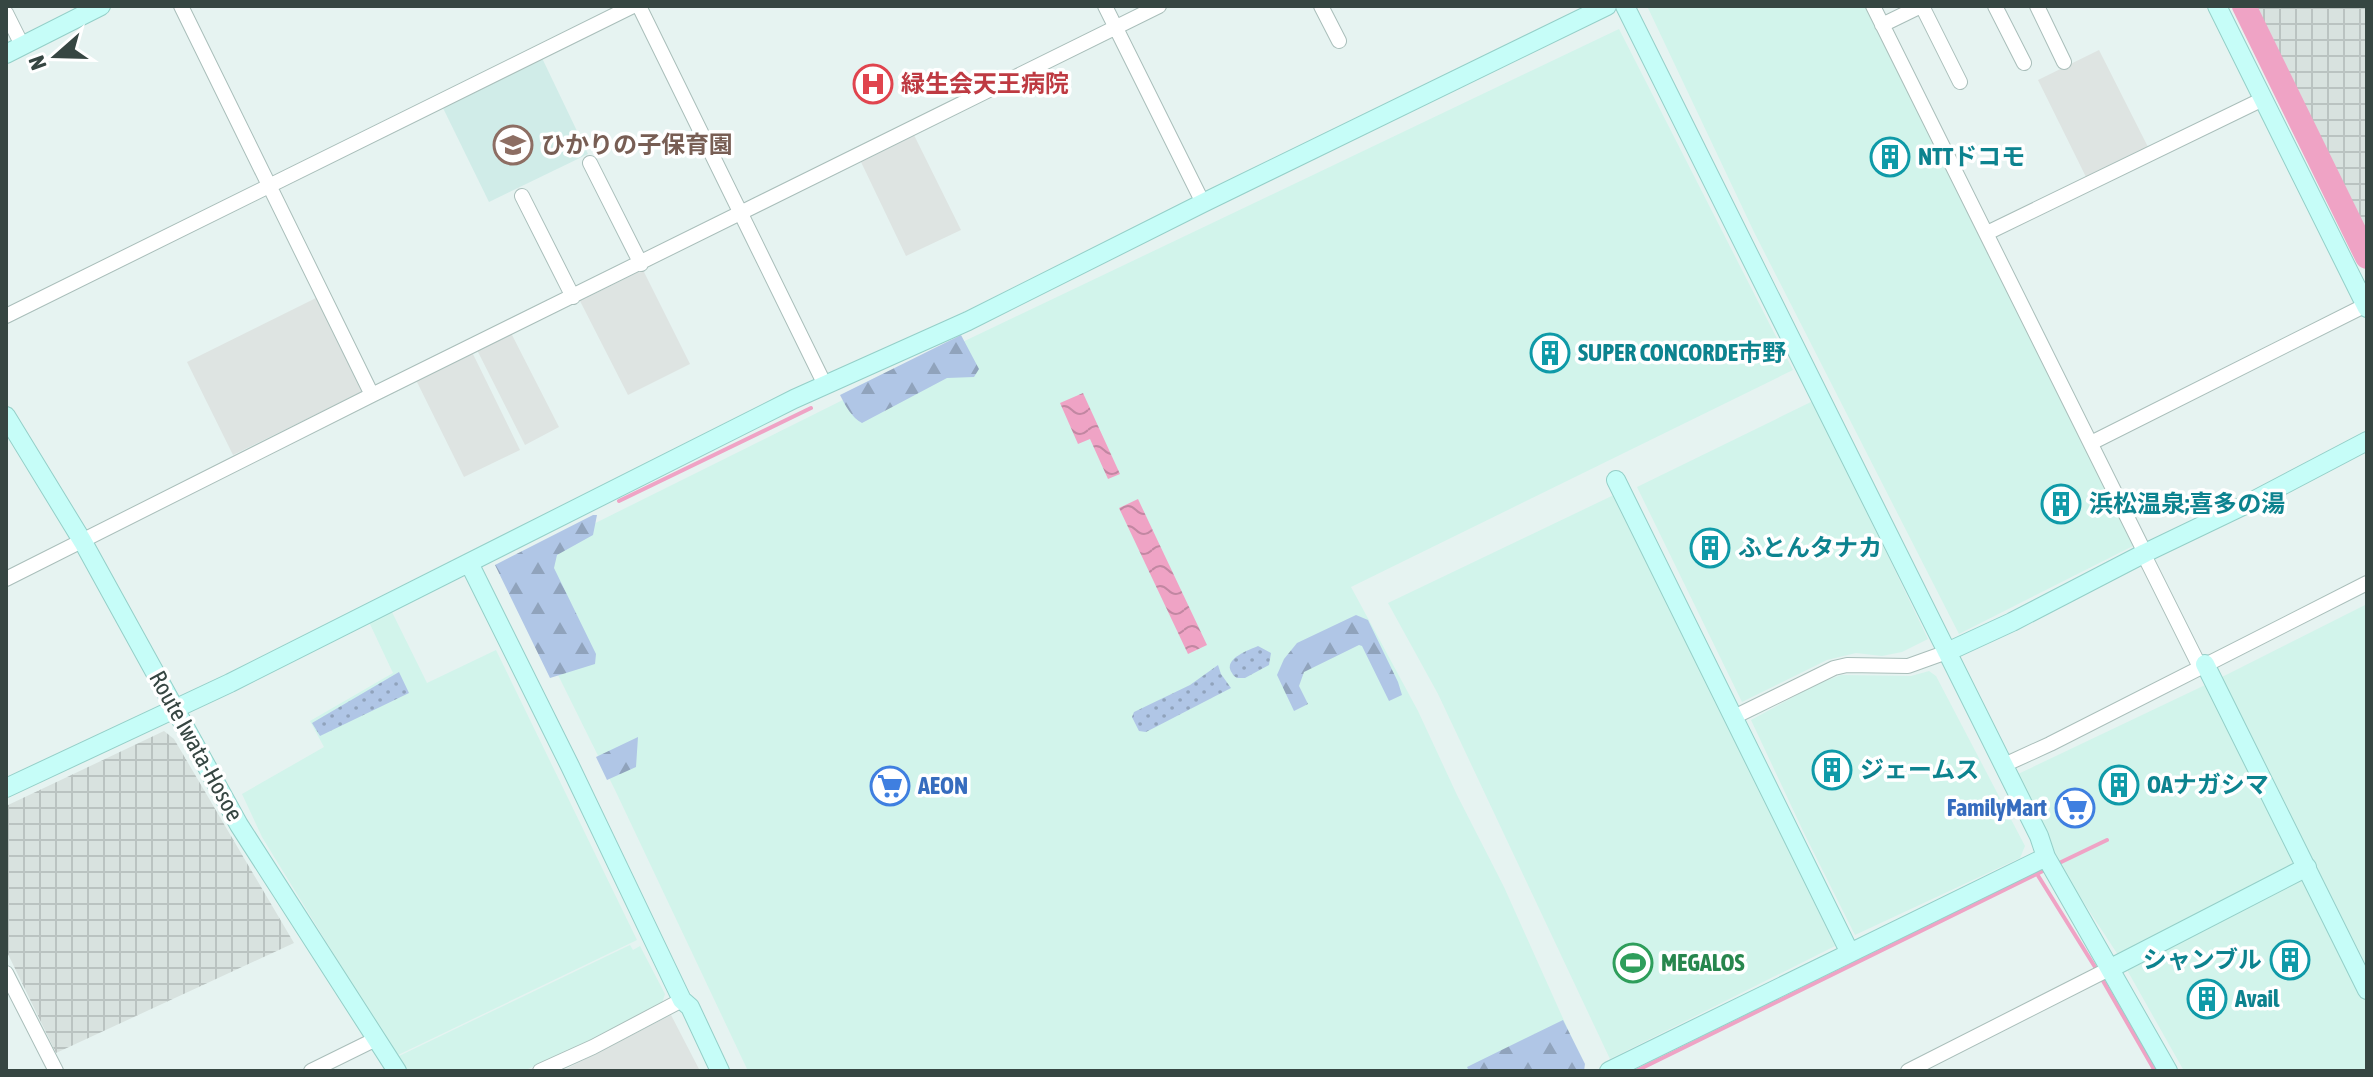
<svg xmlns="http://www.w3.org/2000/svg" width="2373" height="1077" viewBox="0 0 2373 1077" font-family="'Asap Condensed','Noto Sans JP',sans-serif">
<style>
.commercial{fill:#d2f4eb}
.industrial{fill:url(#industrial-grid)}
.education{fill:#d0ece8}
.grass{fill:url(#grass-dots)}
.forest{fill:url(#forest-firs)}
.parking{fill:#dee4e2}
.water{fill:url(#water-waves)}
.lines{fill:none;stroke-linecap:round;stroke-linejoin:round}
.stream{stroke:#efa3c5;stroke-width:4}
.river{stroke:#efa3c5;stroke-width:24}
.street-casing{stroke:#a9beba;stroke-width:16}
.secondary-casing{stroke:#94cfc8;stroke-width:20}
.street{stroke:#fff;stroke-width:14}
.secondary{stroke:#c6fdf8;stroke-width:18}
.labels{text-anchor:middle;stroke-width:7;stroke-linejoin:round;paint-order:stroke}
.health-label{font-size:24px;font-weight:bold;fill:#be3a42;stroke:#fff;text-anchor:start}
.education-label{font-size:24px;font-weight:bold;fill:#785e54;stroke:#fff;text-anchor:start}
.culture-label{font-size:24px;font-weight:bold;fill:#0d838f;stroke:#fff;text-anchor:start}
.street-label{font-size:24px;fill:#364642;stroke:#fff}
.shop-label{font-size:24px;font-weight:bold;fill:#366cbe;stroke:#fff;text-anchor:start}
.leisure-label{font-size:24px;font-weight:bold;fill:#27864d;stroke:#fff;text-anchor:start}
</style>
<defs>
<pattern id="industrial-grid" width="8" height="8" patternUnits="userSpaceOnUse" patternTransform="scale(2)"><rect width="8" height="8" fill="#d8e2df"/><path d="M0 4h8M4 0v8" fill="none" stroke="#bac3c1"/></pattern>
<pattern id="grass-dots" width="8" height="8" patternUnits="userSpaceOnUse" patternTransform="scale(2)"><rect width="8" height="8" fill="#b0c6e6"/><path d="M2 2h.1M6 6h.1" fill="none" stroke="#90a3bc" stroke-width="1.8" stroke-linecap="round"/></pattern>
<pattern id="forest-firs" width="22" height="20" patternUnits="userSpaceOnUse" patternTransform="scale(2)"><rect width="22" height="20" fill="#b0c6e6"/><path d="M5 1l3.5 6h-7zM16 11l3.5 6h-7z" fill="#90a3bc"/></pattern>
<pattern id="water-waves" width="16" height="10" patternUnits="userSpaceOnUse" patternTransform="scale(2)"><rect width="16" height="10" fill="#efa3c5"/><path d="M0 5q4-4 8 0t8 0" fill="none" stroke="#c287a2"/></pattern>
</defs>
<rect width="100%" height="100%" fill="#e6f3f1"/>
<path class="commercial" d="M1651,6H1868L2033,336L2133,546L1959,634L1754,232L1648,8Z
M1619,29L1793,370L1351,587L1418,711L1457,795L1504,887L1583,1063L1582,1071H748L616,792L505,568L883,380Z
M1813,401L1928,639L1902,652L1882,656L1856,653L1827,660L1742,702L1637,487Z
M1618,493L1835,946L1610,1059L1438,694L1388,603Z
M2367,604V1071H2184L2122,961L2059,865L2018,774L2222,677Z
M391,610L427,683L496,650L637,940L396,1056L262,837L242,794L324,747L310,721L393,673L369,622Z
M1929,671L1936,676L2025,846L2020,858L1855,935L1804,833L1751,720L1815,685L1841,675L1911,676Z
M630,945L633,950L640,946L665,994L662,1003L594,1041L523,1071H408L397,1057Z"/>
<path class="industrial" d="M2254,6H2367V240Z
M164,731L174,739L294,943L56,1053L6,950V806Z"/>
<path class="education" d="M542,58L588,154L489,202L443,108Z"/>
<path class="grass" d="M1258,646L1271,653L1269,665L1245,678C1239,678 1235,679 1232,673C1222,659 1249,650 1258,646Z
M1218,665L1221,674L1231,688L1146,732L1139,731L1132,717L1134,712L1190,685Z
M399,672L409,693L320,736L312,723Z"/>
<path class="forest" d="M961,335L979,369L974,377L947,378L862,423C852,418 845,405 840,395Z
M593,515H597L593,535L557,555L554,568L596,654L595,664L550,678L495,565Z
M1356,615L1368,620L1398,682L1402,695L1389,701L1362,646L1359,645L1304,672L1299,686L1308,704L1294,711L1277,675L1284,659L1297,643Z
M638,737L636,767L607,780L596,757Z
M1563,1020L1585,1064L1584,1071H1469L1467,1067Z"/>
<path class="parking" d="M2099,50L2148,147L2086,177L2038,80Z
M914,135L961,230L906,256L861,162Z
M643,270L690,364L628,395L580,301Z
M318,297L364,391L233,455L187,362Z
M511,333L559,427L525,445L477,350Z
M472,352L520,450L464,477L416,380Z
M671,1015L700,1071H562Z"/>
<path class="water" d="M1083,393L1120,474L1108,479L1090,439L1078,444L1060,403Z
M1138,499L1207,645L1188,654L1119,508Z"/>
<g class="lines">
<path class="stream" d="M619,501L811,408
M2055,865L2107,840
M2037,874L2095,967L2155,1071
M1636,1071L2047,869"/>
<path class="river" d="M2244,6L2367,257"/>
<defs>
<path id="street" d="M181,6L372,395
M639,6L825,385
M1105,6L1203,203
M1321,6L1339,41
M1873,6L2145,553L2146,559L2197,661L2205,664
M1922,6L1960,82
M1995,6L2024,63
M2037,6L2064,62
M6,13L22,45
M1882,25L1921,6
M590,163L641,264
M522,196L573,297
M1987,233L2263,99
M6,316L633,6
M2091,443L2366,305
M6,579L372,395L1159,6
M1734,717L1834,668L1847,665L1908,666L1947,652
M2004,765L2050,744L2367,583
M6,973L56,1071
M311,1071L376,1039
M540,1071L593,1047L682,1000
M1908,1071L2111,968"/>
<path id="secondary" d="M1625,6L2019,796L2039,836L2046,857L2168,1071
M2217,6L2367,308
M6,54L101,6
M6,416L83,542L239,825L397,1071
M1616,480L1850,953
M469,563L570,766L682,1000L690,1007L720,1071
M1947,652L2012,622L2145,553L2245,505L2367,441
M2205,664L2367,990
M6,788L230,683L794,399L968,321L1203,203L1607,6
M2111,968L2307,867
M1609,1071L2046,857"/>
</defs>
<use href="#street" class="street-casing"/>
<use href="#secondary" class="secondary-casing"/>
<use href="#street" class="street"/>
<use href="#secondary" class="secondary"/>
</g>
<defs>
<symbol id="hospital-ring" viewBox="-11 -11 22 22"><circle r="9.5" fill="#fff" stroke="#e0444e" stroke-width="1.5"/><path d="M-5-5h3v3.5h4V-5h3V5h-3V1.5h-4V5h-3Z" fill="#e0444e"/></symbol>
<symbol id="school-ring" viewBox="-11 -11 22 22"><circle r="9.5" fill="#fff" stroke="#8d6e63" stroke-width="1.5"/><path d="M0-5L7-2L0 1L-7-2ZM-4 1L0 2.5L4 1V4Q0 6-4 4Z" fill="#8d6e63"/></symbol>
<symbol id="building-ring" viewBox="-11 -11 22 22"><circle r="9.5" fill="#fff" stroke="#0f9aa8" stroke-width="1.5"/><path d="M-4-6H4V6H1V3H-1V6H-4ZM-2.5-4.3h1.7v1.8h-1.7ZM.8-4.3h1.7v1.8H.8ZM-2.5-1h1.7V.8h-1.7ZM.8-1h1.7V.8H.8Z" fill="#0f9aa8"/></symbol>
<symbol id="supermarket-ring" viewBox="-11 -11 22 22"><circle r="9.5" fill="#fff" stroke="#3f7fe0" stroke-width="1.5"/><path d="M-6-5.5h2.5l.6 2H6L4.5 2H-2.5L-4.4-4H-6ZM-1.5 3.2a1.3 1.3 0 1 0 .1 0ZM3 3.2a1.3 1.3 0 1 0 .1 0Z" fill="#3f7fe0"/></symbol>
<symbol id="stadium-ring" viewBox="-11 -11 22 22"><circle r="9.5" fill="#fff" stroke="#2e9e5b" stroke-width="1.5"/><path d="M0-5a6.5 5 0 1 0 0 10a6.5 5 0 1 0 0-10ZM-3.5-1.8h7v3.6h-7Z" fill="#2e9e5b"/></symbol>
</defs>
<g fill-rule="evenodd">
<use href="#hospital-ring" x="851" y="62" width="44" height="44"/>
<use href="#school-ring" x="491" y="123" width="44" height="44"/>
<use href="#building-ring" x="1868" y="135" width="44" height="44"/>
<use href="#building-ring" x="1528" y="331" width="44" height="44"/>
<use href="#building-ring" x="2039" y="482" width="44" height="44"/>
<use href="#building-ring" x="1688" y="526" width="44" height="44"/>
<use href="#building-ring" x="1810" y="748" width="44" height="44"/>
<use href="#building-ring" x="2097" y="763" width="44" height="44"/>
<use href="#supermarket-ring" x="868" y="764" width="44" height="44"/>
<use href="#supermarket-ring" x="2053" y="786" width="44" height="44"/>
<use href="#building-ring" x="2268" y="938" width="44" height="44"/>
<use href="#stadium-ring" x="1611" y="941" width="44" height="44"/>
<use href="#building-ring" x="2185" y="977" width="44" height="44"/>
</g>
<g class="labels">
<g class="health-label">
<text x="901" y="92">緑生会天王病院</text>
</g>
<g class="education-label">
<text x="541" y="153">ひかりの子保育園</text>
</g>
<g class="culture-label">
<text x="1918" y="165">NTTドコモ</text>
<text x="1578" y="361">SUPER CONCORDE市野</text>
<text x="2089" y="512">浜松温泉;喜多の湯</text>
<text x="1738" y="556">ふとんタナカ</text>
<text x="1860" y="778">ジェームス</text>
<text x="2147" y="793">OAナガシマ</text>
<text x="2262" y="968" text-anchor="end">シャンブル</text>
<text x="2235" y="1007">Avail</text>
</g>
<g class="street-label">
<text transform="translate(196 746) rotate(61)" y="8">Route Iwata-Hosoe</text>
</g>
<g class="shop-label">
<text x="918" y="794">AEON</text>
<text x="2047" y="816" text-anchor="end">FamilyMart</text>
</g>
<g class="leisure-label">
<text x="1661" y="971">MEGALOS</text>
</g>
</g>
<rect width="2373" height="1077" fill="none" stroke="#364642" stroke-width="16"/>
<g transform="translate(56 56) rotate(250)" stroke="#ffffff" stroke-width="6" paint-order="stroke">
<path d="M0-6L14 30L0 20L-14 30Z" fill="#364642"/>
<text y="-12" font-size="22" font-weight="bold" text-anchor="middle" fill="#364642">N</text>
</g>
</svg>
